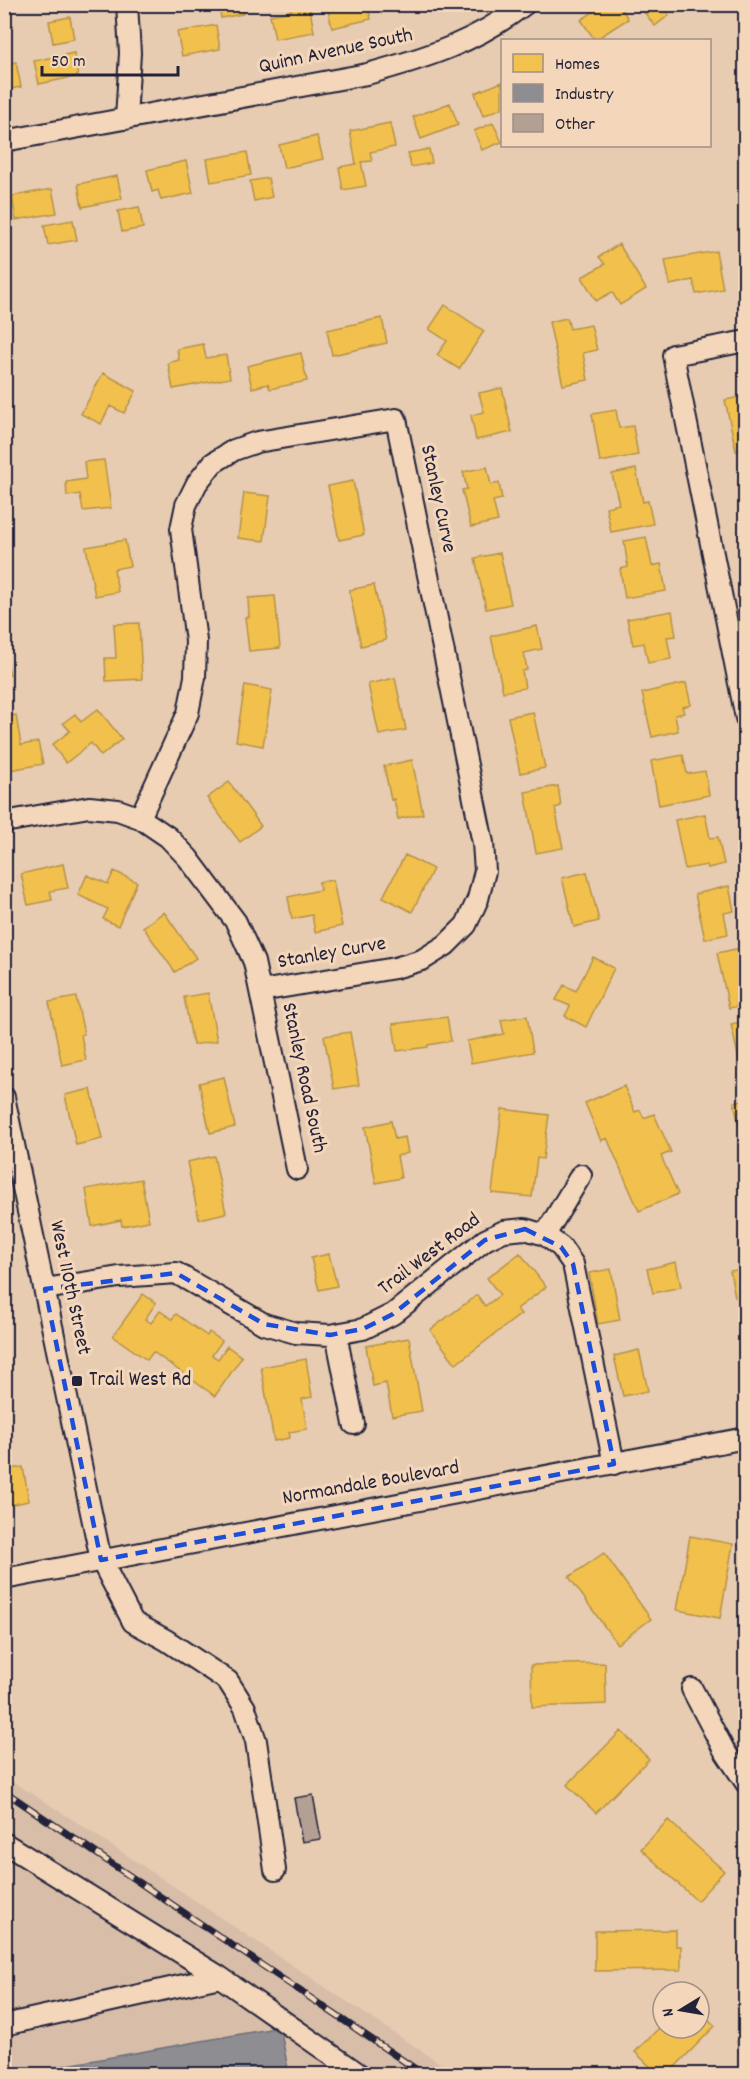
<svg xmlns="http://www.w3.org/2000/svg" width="750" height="2079" font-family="Dekko,sans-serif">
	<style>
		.built { fill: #d8bea9 }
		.homes { fill: #f2c14e; stroke: #b49148; stroke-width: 1.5 }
		.industry { fill: #8d8d92; stroke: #6d6d78; stroke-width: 1.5 }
		.building { fill: #b49f93; stroke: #22223b; stroke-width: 1.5 }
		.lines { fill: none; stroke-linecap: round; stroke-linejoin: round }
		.minor-casing { stroke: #22223b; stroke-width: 24 }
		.minor { stroke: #f4d7ba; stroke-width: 20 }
		.rail-casing { stroke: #22223b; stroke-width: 7 }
		.rail { stroke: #f4d7ba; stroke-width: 4.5; stroke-dasharray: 14; stroke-linecap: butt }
		.marked { fill: none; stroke: #1d4ed8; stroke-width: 4.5; stroke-dasharray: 12 8; stroke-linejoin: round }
		.poi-dot { fill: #22223b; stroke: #f4d7ba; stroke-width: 2 }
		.labels { text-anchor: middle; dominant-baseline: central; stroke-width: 6; stroke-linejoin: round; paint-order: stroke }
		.street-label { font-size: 21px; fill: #22223b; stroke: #f4d7ba }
		.poi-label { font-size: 21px; fill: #22223b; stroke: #f4d7ba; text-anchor: start }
	</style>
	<rect width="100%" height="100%" fill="#e7ccb2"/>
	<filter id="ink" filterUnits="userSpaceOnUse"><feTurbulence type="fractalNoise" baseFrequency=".0167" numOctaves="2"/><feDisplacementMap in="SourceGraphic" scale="12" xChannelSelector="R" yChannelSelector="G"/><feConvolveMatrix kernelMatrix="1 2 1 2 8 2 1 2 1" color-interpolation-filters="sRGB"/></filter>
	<g filter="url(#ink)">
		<path class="built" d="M 4,1776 L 75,1821 L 456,2074 L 5,2074 Z"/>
		<path class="homes" d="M 219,4 L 241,4 L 243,14 L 221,18 Z
			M 290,4 L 309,4 L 314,32 L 275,39 L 270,15 L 291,11 Z
			M 324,4 L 367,4 L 371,19 L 332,28 L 327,5 Z
			M 396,4 L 410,4 L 399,10 Z
			M 605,4 L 619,4 L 628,19 L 595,40 L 581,20 Z
			M 642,4 L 661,4 L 669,15 L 655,26 L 640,7 Z
			M 70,17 L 74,39 L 53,43 L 49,21 Z
			M 216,25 L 220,49 L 182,56 L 177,32 Z
			M 74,53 L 78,76 L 39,84 L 34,61 Z
			M 16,62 L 21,87 L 4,90 L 4,64 Z
			M 502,82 L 502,108 L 483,116 L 475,93 Z
			M 450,103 L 458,125 L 421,139 L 413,117 Z
			M 390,123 L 395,147 L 370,152 L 372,161 L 361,162 L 366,186 L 343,190 L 339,167 L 356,164 L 350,131 Z
			M 493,123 L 502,142 L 482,150 L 474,131 Z
			M 317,136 L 323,159 L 284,168 L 279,145 Z
			M 429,149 L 432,163 L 411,167 L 408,153 Z
			M 247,152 L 251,175 L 211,182 L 207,159 Z
			M 186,161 L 193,193 L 161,200 L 158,190 L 152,192 L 147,170 Z
			M 117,176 L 122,199 L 82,207 L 78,184 Z
			M 268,178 L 272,197 L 254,201 L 250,181 Z
			M 52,189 L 57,213 L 16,220 L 12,196 Z
			M 139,207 L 143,228 L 122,232 L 118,211 Z
			M 73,220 L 77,240 L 48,245 L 44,225 Z
			M 619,244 L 646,289 L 620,305 L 612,292 L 596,301 L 582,277 L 605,264 L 599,257 Z
			M 716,251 L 723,289 L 696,294 L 693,280 L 670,285 L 665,260 Z
			M 445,305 L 484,331 L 459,369 L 437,355 L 447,341 L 429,329 Z
			M 382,318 L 387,343 L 332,355 L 327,330 Z
			M 567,318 L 570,329 L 591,325 L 597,350 L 583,353 L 588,380 L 563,385 L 549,322 Z
			M 203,344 L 206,358 L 226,355 L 230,378 L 173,389 L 168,363 L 179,360 L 177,349 Z
			M 301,353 L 307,381 L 270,389 L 268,384 L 252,388 L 247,366 Z
			M 103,373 L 136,391 L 124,413 L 110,406 L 101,424 L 81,414 Z
			M 502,388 L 512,432 L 476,440 L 471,415 L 484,412 L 479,393 Z
			M 746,396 L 746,449 L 736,451 L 725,400 Z
			M 616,410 L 619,428 L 633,426 L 638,455 L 600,462 L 592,414 Z
			M 104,460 L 111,508 L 83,511 L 80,494 L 67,496 L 66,482 L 86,479 L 84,462 Z
			M 487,467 L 491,485 L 499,483 L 502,499 L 493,501 L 498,521 L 471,527 L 462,490 L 467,489 L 463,472 Z
			M 636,469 L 643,502 L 648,501 L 653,524 L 611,532 L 606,507 L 619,504 L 612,474 Z
			M 353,481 L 364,535 L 339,540 L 328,486 Z
			M 244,493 L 270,496 L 264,541 L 238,538 Z
			M 646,537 L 652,566 L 661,564 L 666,591 L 625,598 L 620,569 L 628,567 L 624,541 Z
			M 125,540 L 130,566 L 114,569 L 118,592 L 95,596 L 86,547 Z
			M 500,553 L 511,604 L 486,609 L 475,558 Z
			M 374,585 L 386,640 L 361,646 L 349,590 Z
			M 275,596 L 280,648 L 249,651 L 245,617 L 249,617 L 248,598 Z
			M 672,611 L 676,636 L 667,637 L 671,659 L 648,663 L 644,643 L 633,645 L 627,619 Z
			M 139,623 L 142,679 L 106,681 L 105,658 L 116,658 L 114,624 Z
			M 537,626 L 542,649 L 524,653 L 527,670 L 522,671 L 525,688 L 503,692 L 491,636 Z
			M 4,649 L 10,675 L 4,676 Z
			M 395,678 L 406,730 L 379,735 L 368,684 Z
			M 686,683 L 691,705 L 682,707 L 684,713 L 675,715 L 678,731 L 652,737 L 642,693 Z
			M 245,685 L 272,690 L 263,746 L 236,741 Z
			M 98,709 L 122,739 L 101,756 L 91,743 L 66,763 L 52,745 L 70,731 L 63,723 L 75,714 L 81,722 Z
			M 533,712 L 545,768 L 520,773 L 508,717 Z
			M 16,715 L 21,745 L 38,742 L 43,764 L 4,771 L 4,717 Z
			M 683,755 L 687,774 L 705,771 L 709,795 L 659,805 L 651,761 Z
			M 412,760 L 423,814 L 398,819 L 394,799 L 391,800 L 384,766 Z
			M 229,782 L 261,826 L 240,842 L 207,798 Z
			M 558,786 L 561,806 L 555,808 L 563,848 L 536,853 L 525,792 Z
			M 705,814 L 710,838 L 718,837 L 724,864 L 708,868 L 707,865 L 685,869 L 675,820 Z
			M 405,855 L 433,869 L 412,912 L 383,897 Z
			M 63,864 L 68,888 L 50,891 L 52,900 L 28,905 L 21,874 Z
			M 114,871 L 137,882 L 118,926 L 103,919 L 108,909 L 78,895 L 87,875 L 108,884 Z
			M 587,872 L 599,921 L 574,927 L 562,878 Z
			M 333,880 L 342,926 L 315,932 L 312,915 L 292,919 L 288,897 L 320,890 L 319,882 Z
			M 729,886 L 734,911 L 724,913 L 728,934 L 705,939 L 695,894 Z
			M 164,912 L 196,958 L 175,972 L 143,927 Z
			M 741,948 L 746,971 L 746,1005 L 729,1008 L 717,953 Z
			M 593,957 L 614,968 L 586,1027 L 565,1016 L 570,1006 L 556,1000 L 564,985 L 576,991 Z
			M 208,993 L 217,1041 L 193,1045 L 184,997 Z
			M 76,997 L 84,1034 L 81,1035 L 86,1060 L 62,1065 L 49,1002 Z
			M 527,1016 L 533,1052 L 471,1063 L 467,1041 L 504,1034 L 501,1020 Z
			M 447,1017 L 451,1041 L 428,1045 L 428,1047 L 397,1051 L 393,1024 Z
			M 746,1021 L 746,1083 L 744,1083 L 731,1024 Z
			M 350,1032 L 359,1085 L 334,1089 L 324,1036 Z
			M 224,1077 L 235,1127 L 210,1133 L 199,1083 Z
			M 624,1086 L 635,1112 L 640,1110 L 644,1118 L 654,1114 L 671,1152 L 661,1156 L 678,1194 L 639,1211 L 607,1138 L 601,1141 L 585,1103 Z
			M 91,1089 L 102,1139 L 76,1145 L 65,1095 Z
			M 746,1099 L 746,1148 L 744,1148 L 734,1102 Z
			M 502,1109 L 549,1115 L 543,1159 L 537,1158 L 532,1197 L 492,1193 Z
			M 391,1121 L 395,1139 L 405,1137 L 408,1153 L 397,1156 L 401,1178 L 376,1183 L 365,1127 Z
			M 214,1156 L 226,1213 L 199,1219 L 187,1162 Z
			M 141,1179 L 149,1221 L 122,1226 L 121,1220 L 92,1226 L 86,1189 Z
			M 520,1253 L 546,1287 L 517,1309 L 521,1314 L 456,1364 L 430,1330 L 477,1295 L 485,1306 L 500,1295 L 487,1278 Z
			M 329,1254 L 337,1286 L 319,1290 L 311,1258 Z
			M 676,1262 L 681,1287 L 653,1293 L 647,1269 Z
			M 611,1269 L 620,1320 L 598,1324 L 589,1273 Z
			M 742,1269 L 746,1295 L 735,1297 L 730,1271 Z
			M 143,1294 L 156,1303 L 145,1319 L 151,1323 L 160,1311 L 172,1319 L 176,1314 L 207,1336 L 209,1332 L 222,1341 L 212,1355 L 218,1359 L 227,1346 L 242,1357 L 215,1396 L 153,1352 L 147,1360 L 113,1336 Z
			M 409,1338 L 422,1411 L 392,1416 L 386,1383 L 373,1386 L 366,1346 Z
			M 639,1350 L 648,1391 L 623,1396 L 614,1356 Z
			M 306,1359 L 312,1397 L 302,1399 L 307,1429 L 289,1432 L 290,1438 L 274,1441 L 261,1367 Z
			M 23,1467 L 29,1501 L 4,1506 L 4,1470 Z
			M 690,1536 L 733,1544 L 720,1618 L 677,1610 Z
			M 604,1553 L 651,1619 L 617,1644 L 569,1577 Z
			M 746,1630 L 746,1651 L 738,1634 Z
			M 605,1663 L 606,1704 L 532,1707 L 531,1665 Z
			M 621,1731 L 649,1759 L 596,1813 L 567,1785 Z
			M 668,1820 L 724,1871 L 697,1901 L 641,1849 Z
			M 676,1930 L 676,1946 L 681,1946 L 681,1970 L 595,1971 L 595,1931 Z
			M 699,2010 L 715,2026 L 668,2074 L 658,2074 L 635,2052 L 663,2024 L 663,2028 L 699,2028 Z
			M 746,2039 L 746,2074 L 743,2074 L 737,2041 Z"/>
		<path class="industry" d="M 280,2027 L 289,2074 L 17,2074 Z
			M 328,2070 L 328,2074 L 296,2074 Z"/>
		<path class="building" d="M 313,1795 L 321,1839 L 302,1842 L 294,1798 Z"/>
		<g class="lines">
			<g class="minor-casing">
				<path id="minor" d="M 126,119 L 130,53 L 127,4
					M 4,141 L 367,74 C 426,58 476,42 525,4
					M 746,341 L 673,355 L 746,718
					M 140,818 L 188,713 L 195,677 L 196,641 L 181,529 L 186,505 L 197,483 L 213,463 L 234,450 L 257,442 L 396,419 L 483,843 L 485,871 L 478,899 L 466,925 L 446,945 L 422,960 L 395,968 L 261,991
					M 4,822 L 89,807 L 118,810 L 140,818 L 168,837 L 188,858 L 236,922 L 254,962 L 297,1169
					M 4,1097 L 101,1560 L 133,1622 L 166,1640 L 228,1681 L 245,1708 L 256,1741 L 275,1870
					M 545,1235 L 581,1175
					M 45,1289 L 119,1277 L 176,1273 L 264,1324 L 296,1333 L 330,1335 L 363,1329 L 393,1314 L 485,1240 L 504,1231 L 525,1229 L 545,1235 L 561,1247 L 573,1264 L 614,1464
					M 336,1334 L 354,1424
					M 4,1579 L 746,1438
					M 692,1689 L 724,1750 L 746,1783
					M 4,1843 L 220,1977 L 359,2074
					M 4,2025 L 220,1977"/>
			</g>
			<use href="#minor" class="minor"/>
			<g class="rail-casing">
				<path id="rail" d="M 4,1791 L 423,2074"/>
			</g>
			<use href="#rail" class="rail"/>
		</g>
	</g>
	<path class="marked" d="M 525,1229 L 561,1247 L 573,1264 L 614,1464 L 101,1560 L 45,1289 L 176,1273 L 264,1324 L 330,1335 L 363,1329 L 393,1314 L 485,1240 Z"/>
	<rect class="poi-dot" x="71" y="1375" width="12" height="12" rx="3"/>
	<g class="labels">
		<g class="street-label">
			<text transform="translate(336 52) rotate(-12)">Quinn Avenue South</text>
			<text transform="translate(437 499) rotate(78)">Stanley Curve</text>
			<text transform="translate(332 954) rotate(-10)">Stanley Curve</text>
			<text transform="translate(303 1078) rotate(78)">Stanley Road South</text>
			<text transform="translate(430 1255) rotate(-37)">Trail West Road</text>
			<text transform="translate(69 1288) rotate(78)">West 110th Street</text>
			<text transform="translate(371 1484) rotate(-10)">Normandale Boulevard</text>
		</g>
		<g class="poi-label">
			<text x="89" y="1381">Trail West Rd</text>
		</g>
	</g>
	<rect width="750" height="2079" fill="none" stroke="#f4d7ba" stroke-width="24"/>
	<rect x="12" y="12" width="726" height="2055" fill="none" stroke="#22223b" stroke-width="2" filter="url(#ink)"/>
	<rect x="501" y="39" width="210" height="108" fill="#f4d7ba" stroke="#a08f87" stroke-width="1.5"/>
	<rect x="513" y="54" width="30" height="18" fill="#f2c14e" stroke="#a08f87" stroke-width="1.5"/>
	<text x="555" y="69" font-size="18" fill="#22223b">Homes</text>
	<rect x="513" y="84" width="30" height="18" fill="#8d8d92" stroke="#a08f87" stroke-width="1.5"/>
	<text x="555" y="99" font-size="18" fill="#22223b">Industry</text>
	<rect x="513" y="114" width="30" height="18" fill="#b49f93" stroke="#a08f87" stroke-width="1.5"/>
	<text x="555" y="129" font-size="18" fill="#22223b">Other</text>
	<g transform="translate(681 2010) rotate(259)"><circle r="28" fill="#f4d7ba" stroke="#a08f87" stroke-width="1.5"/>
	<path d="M0-4.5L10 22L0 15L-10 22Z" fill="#22223b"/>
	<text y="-9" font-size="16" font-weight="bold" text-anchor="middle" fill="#22223b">N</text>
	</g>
	<path d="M42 66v9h136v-9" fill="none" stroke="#22223b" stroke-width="3"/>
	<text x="51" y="66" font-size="18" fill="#22223b" stroke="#f4d7ba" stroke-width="4.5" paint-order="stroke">50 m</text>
</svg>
